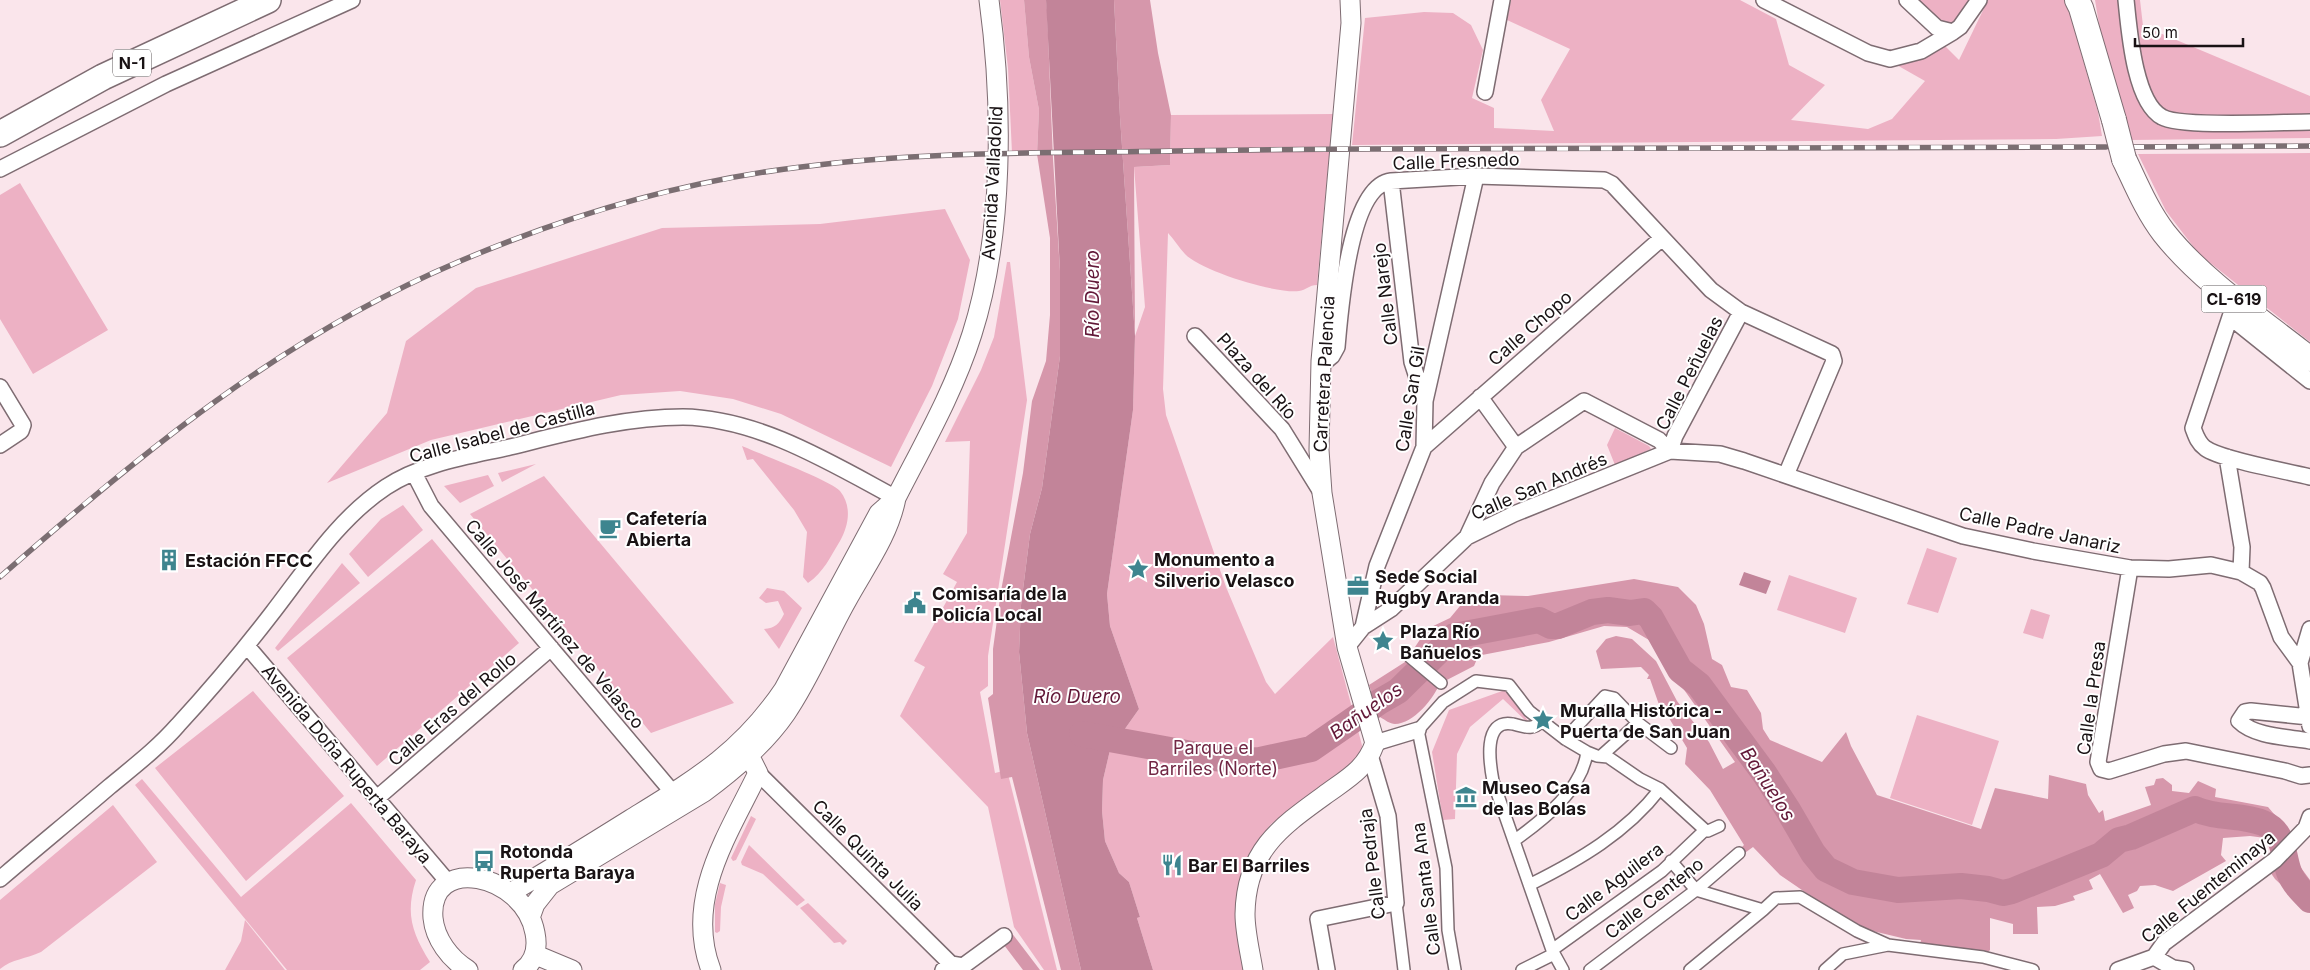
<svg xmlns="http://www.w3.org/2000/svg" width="2310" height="970" font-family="Inter,sans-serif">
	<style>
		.green { fill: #edb1c4 }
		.forest { fill: #d697ab }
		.water { fill: #c28499 }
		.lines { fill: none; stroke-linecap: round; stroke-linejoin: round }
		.river { stroke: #c28499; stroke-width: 26 }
		.pedestrian-casing { stroke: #7e6c72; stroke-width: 14 }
		.minor-casing { stroke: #7e6c72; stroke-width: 18 }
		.tertiary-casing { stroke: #7e6c72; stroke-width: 21 }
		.primary-casing { stroke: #7e6c72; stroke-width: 26 }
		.trunk-casing { stroke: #7e6c72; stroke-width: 28 }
		.pedestrian { stroke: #fff; stroke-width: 11 }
		.minor { stroke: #fff; stroke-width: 15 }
		.tertiary { stroke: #fff; stroke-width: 19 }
		.primary { stroke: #fff; stroke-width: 24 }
		.trunk { stroke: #fff; stroke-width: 25 }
		.rail-casing { stroke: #7b6e72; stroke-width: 5.5 }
		.rail { stroke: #fff; stroke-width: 4; stroke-dasharray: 11; stroke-linecap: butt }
		.primary-bridge-casing { stroke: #7e6c72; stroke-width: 26; stroke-linecap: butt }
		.primary-bridge { stroke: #fff; stroke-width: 24 }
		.labels { text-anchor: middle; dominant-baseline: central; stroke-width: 4; stroke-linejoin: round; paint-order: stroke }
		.shield { fill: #fff; stroke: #5e595a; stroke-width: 1 }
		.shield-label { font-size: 16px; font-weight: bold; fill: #191214 }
		.street-label { font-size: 18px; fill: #191214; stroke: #fff }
		.poi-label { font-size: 18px; font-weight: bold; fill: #191214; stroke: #fff; text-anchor: start }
		.park-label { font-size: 18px; fill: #722745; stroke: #fff }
		.water-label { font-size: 19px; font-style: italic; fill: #621838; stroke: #fff }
	</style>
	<rect width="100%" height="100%" fill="#fae5eb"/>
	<path class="green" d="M 1000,0 L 1024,0 L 1029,57 L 1039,110 L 1037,154 L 1012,153 L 1008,68 Z
		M 1511,0 L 1740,0 L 1776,19 L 1789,65 L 1825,85 L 1791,120 L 1868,129 L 1892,119 L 1925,81 L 1895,64 L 1943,44 L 1959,60 L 1988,0 L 2066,0 L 2098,112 L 2102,136 L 2056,139 L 1352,145 L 1365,18 L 1424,12 L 1453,13 L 1471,25 L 1483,50 L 1472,98 L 1494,108 L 1494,128 L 1554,131 L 1541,100 L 1570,49 L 1507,20 Z
		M 1919,0 L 1971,0 L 1954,22 L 1944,26 Z
		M 2095,0 L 2140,0 L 2143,26 L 2310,96 L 2310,138 L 2130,140 L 2102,42 Z
		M 1333,114 L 1317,285 C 1309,285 1306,290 1299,291 C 1276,294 1201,271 1185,254 C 1179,248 1174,239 1168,233 L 1163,389 L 1166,415 L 1226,587 L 1266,682 L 1275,694 L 1333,637 L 1363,749 L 1357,761 L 1271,824 L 1253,848 L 1245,867 L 1245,970 L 1153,970 L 1137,918 L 1140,917 L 1129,882 L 1119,873 L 1105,841 L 1102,811 L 1103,780 L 1110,750 L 1139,709 L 1110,626 L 1107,594 L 1133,410 L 1135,336 L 1145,307 L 1134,167 L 1170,165 L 1171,115 Z
		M 2310,153 L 2310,342 L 2199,254 L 2166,211 L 2138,154 Z
		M 20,183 L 108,330 L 33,374 L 0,319 L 0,195 Z
		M 945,209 L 970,260 L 958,319 L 932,386 L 891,467 L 781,414 L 733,399 L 680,391 L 621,395 L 431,440 L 327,483 L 387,413 L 406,341 L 476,288 L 662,228 L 820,224 Z
		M 1007,262 L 1010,262 L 1027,400 L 988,656 L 988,686 L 980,692 L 995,773 L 1007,770 L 1057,970 L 1044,970 L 1014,927 L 988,807 L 900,716 L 925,667 L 914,661 L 957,582 L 943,574 L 967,533 L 970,441 L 945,442 L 981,370 L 994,337 Z
		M 1615,428 L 1649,446 L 1651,449 L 1615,465 L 1607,445 Z
		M 742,446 C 758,453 832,481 840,491 C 852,506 849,525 840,541 C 830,557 824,572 808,583 L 803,577 L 807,532 L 794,510 L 753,459 L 747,460 Z
		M 536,464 L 502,482 L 498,473 Z
		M 488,475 L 494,486 L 460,503 L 444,486 Z
		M 544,476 L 734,703 L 651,733 L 470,514 Z
		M 403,505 L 423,530 L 368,577 L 349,554 L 381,519 Z
		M 432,539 L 519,643 L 377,766 L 287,658 Z
		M 1927,548 L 1957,558 L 1938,613 L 1907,604 Z
		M 342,563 L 360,583 L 278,651 L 275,648 Z
		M 1789,575 L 1857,598 L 1845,633 L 1777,610 Z
		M 767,588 L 784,591 L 802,608 L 779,649 L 764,629 C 775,628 779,624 784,614 L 778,601 L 766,603 L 759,598 Z
		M 2031,609 L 2050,615 L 2043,639 L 2023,633 Z
		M 1505,690 L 1528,721 L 1527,722 L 1503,699 L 1470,727 L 1457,754 L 1455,819 L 1443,820 L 1432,752 L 1449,710 Z
		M 253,691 L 344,796 L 246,881 L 155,768 Z
		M 1917,715 L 1999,741 L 1972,825 L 1890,798 Z
		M 142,779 L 241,897 L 351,803 L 416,880 C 405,913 412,933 430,962 L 420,970 L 287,970 L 135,785 Z
		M 113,805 L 157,862 L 41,952 C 26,959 12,959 0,969 L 0,900 Z
		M 751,816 L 756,819 L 736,860 L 733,861 L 731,858 Z
		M 749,845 L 805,900 L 797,906 L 763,874 L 742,865 L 741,862 Z
		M 720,883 L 726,885 L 721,907 L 720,931 L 717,933 L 715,932 L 715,904 Z
		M 808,903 L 847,941 L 843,945 L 840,942 L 834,943 L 800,908 Z
		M 245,920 L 285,970 L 225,970 L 241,941 Z"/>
	<path class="forest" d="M 1024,0 L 1046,0 L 1047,10 L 1053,159 L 1060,271 L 1060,356 L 1042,488 L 1030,534 L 1021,605 L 1019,652 L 1027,733 L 1081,970 L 1061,970 L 1012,777 L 1001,779 L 988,698 L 993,694 L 993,649 L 1001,591 L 1023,473 L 1032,401 L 1046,361 L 1050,315 L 1050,238 L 1037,154 L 1039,110 L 1029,57 Z
		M 1114,0 L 1150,0 L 1158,53 L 1171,115 L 1170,165 L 1134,167 L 1135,336 L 1120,117 Z
		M 1634,579 L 1678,587 L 1696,605 L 1704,624 L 1712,659 L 1722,665 L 1731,687 L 1747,690 L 1761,713 L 1763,729 L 1770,740 L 1822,762 L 1846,732 L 1851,746 L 1877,795 L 1981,829 L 1995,788 L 2048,799 L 2049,775 L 2086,784 L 2088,795 L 2099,813 L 2103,810 L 2105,821 L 2151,805 L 2145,787 L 2154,785 L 2156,779 L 2163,778 L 2172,785 L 2172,791 L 2189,793 L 2198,781 L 2216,789 L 2215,797 L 2268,807 L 2286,828 L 2273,839 L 2250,836 L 2223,838 L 2221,855 L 2226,861 L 2173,891 L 2155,885 L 2140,886 L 2137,891 L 2128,895 L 2134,908 L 2123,913 L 2100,874 L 2089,880 L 2093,889 L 2073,896 L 2075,900 L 2055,906 L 2037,907 L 2038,934 L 2013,934 L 2013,924 L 1990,918 L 1990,950 L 1983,957 L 1919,948 L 1921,940 L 1906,939 L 1856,927 L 1780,875 L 1753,847 L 1742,855 L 1737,852 L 1744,845 L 1710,790 L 1685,764 L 1687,748 L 1666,713 L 1663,716 L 1650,679 L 1647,679 L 1649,675 L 1641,667 L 1601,669 L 1596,651 L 1606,639 L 1616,636 L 1632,639 L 1656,661 L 1677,701 L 1709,742 L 1723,769 L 1735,762 L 1649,640 L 1627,627 L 1604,626 L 1549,642 L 1482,655 L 1477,659 L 1474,666 L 1441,683 L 1440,682 C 1435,698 1413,724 1395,724 C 1390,724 1385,720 1380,717 L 1369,685 L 1405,662 L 1427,629 L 1450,618 L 1460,606 L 1489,595 L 1528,596 Z
		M 2284,851 L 2293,857 L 2310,880 L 2310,912 L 2275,879 L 2266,866 Z
		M 1011,932 L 1040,970 L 1023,970 L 1004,945 Z"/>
	<path class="water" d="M 1046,0 L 1114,0 L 1120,117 L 1135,336 L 1133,410 L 1107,594 L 1110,626 L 1139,709 L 1110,750 L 1103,780 L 1102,811 L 1105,841 L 1119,873 L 1129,882 L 1140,917 L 1137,918 L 1153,970 L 1081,970 L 1027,733 L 1019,652 L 1021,605 L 1030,534 L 1042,488 L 1060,356 L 1060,271 Z
		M 1744,572 L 1771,581 L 1766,594 L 1739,585 Z"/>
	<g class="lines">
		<path class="river" d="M 1082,734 L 1214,758 L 1243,761 L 1260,760 L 1311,749 L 1379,702 L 1398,691 L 1454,636 L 1539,620 L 1551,626 L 1558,626 L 1592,612 L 1608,610 L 1630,613 L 1644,611 L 1651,618 L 1680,670 L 1699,685 L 1764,773 L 1788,810 L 1813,853 L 1826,869 L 1853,882 L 1898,890 L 1961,886 L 1988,889 L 2003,893 L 2012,891 L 2101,855 L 2119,840 L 2131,837 L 2195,809 C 2217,819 2241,814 2263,823 C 2285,832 2282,853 2289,872 C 2293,883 2302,892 2310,900"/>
		<g class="pedestrian-casing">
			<path id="pedestrian" d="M 1410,657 L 1441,683
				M 1542,721 C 1532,731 1525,727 1513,724 C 1482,718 1490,765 1493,781 L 1552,950 L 1563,970
				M 1565,739 L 1605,696 L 1614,698 L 1638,723 L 1671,748
				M 1601,756 L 1638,723
				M 1515,840 C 1544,819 1582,790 1587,752
				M 1671,861 L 1696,890 L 1763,910 L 1776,898 L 1800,897 L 1857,931 L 1888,945 L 1983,957 L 2033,970
				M 1531,884 C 1579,860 1626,833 1660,789
				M 1396,903 L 1404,970
				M 1552,950 L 1662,871 L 1705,830 L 1708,831 L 1719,826
				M 1455,970 L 1448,930 L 1446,868 L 1418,730 L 1443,702 L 1476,681 L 1509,685 L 1529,711 L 1565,739 L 1587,752 L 1597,756 L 1608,757 L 1640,779 L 1660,789 L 1705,830
				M 1522,970 L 1554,954
				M 1590,970 L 1696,890 L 1739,853
				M 1690,970 L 1763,910
				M 1825,970 L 1843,954 L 1888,945"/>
		</g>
		<g class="minor-casing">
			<path id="minor" d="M 1764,0 L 1868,53 L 1890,59 L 1921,51 L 1953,32
				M 1907,0 L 1937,28 L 1953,32 L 1960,27 L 1979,0
				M 2126,0 C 2129,28 2134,102 2162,117 C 2181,128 2282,122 2310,122
				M 1485,92 L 1502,0
				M 0,169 L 166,84 L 352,0
				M 1391,181 L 1412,362 L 1424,399
				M 1195,336 L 1282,429 L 1321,492
				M 1321,365 L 1332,356 L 1337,347 C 1340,313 1349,186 1391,181 L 1476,176 L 1604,180 L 1612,184 L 1711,290 L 1741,312 L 1832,354 L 1834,361 L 1786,475
				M 2310,381 L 2230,317 L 2193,428 C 2196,436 2198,443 2205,448 C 2221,460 2287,471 2310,477
				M 0,387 L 23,425 L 21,431 L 0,445
				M 1480,397 L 1516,447
				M 1424,447 L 1662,238
				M 1670,451 L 1675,436 L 1741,312
				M 2227,457 L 2242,547 L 2241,572
				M 414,473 L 431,506 L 674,794
				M 1467,537 L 1492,483 L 1516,447 L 1584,401 L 1659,440 L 1670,451
				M 2130,568 L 2098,762 L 2101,769 L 2109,771 L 2164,754 L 2186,751 L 2285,771 L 2301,776 L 2310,775
				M 1363,627 L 1391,609 L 1467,537 L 1514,514 L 1670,451 L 1720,454 L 1744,461 L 1963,536 L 2033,551 L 2130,568 L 2169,569 L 2211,565 L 2241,572 L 2260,583 L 2263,588 L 2281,637 L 2300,663
				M 247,646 L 448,882
				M 1347,647 L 1363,627 L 1377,566 L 1424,447 L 1425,401 L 1476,176
				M 2309,717 L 2251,711 L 2245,712 L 2239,721 C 2255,737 2288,737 2310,741
				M 2310,726 L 2300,663 L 2310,629
				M 1375,743 L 1418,730
				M 758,773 L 951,964
				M 377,798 L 551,648
				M 0,879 C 36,848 73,818 109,787 C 133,767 157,749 178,725 C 211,689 243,651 273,612 C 307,568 339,518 386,487 C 422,463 470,456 510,447 C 567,433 624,417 683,417 C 758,418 831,463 896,498
				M 2154,957 L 2173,968 L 2186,970
				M 943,970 L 951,964 L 963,966 L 1004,936
				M 1327,970 L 1318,919 L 1396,903 L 1388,816 L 1370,755
				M 2118,970 L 2154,957 L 2164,943 L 2275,860 L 2306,828 L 2310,817"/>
		</g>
		<g class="tertiary-casing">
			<path id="tertiary" d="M 510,893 C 551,869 591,844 631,819 C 694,780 741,753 784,689 L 879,513 L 896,498
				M 531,915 L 535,904 L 550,885 L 704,792 C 734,770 764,745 786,713 C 810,678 826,637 847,600 C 865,567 889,535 896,498 C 923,445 954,391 972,334 C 1004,234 1003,103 989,0
				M 536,955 L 572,970
				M 468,970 C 450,959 435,939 433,918 C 428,853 524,873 535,933 C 538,948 535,961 523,970
				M 711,970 C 684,899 728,835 758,773 L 749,755
				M 1253,970 C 1250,952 1245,932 1245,914 C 1246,849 1282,826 1329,792 C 1350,777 1366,768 1375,743 L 1347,647 L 1322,493 L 1319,450 L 1321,361 L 1351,23 L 1350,0"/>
		</g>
		<g class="primary-casing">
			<path id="primary" d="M 2077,0 L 2081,8 L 2114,120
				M 2124,159 C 2136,184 2147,211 2164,233 C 2202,281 2262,321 2310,359"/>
		</g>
		<g class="trunk-casing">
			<path id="trunk" d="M 0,134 L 103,77 L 268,0"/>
		</g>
		<use href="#pedestrian" class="pedestrian"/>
		<use href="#minor" class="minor"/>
		<use href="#tertiary" class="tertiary"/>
		<use href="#primary" class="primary"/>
		<use href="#trunk" class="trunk"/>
		<g class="rail-casing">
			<path id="rail" d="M 2133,147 L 2310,146
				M 0,577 C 141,453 283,336 458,262 C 566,216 684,181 801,167 C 901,154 1001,153 1102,152 C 1191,151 1280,149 1369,149 C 1615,149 1860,147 2106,147"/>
		</g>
		<use href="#rail" class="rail"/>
		<g class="primary-bridge-casing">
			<path id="primary-bridge" d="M 2114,120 L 2124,159"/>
		</g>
		<use href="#primary-bridge" class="primary-bridge"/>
	</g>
	<defs>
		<g id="cafe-bare" transform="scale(1.725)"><path d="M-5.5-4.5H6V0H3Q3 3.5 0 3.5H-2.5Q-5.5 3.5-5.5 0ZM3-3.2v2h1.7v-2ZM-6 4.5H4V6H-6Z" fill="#3e858f" stroke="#fff" stroke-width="2.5" paint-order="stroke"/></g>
		<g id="building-bare" transform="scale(1.725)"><path d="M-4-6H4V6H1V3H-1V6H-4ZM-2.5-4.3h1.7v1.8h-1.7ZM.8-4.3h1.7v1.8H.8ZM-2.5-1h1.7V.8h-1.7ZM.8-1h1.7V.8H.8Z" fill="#3e858f" stroke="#fff" stroke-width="2.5" paint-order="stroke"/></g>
		<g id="sight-bare" transform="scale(1.725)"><path d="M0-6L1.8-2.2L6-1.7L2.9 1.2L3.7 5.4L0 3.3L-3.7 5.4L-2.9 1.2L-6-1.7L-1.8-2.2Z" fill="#3e858f" stroke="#fff" stroke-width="2.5" paint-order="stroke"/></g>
		<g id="office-bare" transform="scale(1.725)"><path d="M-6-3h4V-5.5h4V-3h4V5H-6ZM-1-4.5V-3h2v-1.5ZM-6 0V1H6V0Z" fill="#3e858f" stroke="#fff" stroke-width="2.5" paint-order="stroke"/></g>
		<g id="civic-bare" transform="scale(1.725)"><path d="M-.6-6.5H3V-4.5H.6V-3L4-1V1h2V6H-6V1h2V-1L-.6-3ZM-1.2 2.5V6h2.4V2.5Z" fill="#3e858f" stroke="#fff" stroke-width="2.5" paint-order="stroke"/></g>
		<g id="museum-bare" transform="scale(1.725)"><path d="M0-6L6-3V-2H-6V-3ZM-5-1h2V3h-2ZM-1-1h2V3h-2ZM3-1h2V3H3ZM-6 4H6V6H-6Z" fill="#3e858f" stroke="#fff" stroke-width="2.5" paint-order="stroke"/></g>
		<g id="bus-bare" transform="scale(1.725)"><path d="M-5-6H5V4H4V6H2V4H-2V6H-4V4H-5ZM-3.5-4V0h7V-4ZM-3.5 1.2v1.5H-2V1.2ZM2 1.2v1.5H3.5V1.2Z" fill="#3e858f" stroke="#fff" stroke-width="2.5" paint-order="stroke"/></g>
		<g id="restaurant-bare" transform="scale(1.725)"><path d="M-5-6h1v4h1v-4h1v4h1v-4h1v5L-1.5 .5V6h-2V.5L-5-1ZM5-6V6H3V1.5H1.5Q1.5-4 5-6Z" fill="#3e858f" stroke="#fff" stroke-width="2.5" paint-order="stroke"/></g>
	</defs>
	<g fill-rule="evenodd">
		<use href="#cafe-bare" x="610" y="528"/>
		<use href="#building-bare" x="169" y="560"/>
		<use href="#sight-bare" x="1138" y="569"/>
		<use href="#office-bare" x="1358" y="586"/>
		<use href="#civic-bare" x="915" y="603"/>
		<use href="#sight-bare" x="1383" y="641"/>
		<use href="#sight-bare" x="1543" y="720"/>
		<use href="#museum-bare" x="1466" y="797"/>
		<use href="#bus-bare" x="484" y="861"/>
		<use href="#restaurant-bare" x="1172" y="865"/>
	</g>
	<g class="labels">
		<g class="shield">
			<rect x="113" y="49.5" width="38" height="27" rx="4"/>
			<rect x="2201.5" y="285.5" width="65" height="27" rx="4"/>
		</g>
		<g class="shield-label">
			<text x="132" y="63">N-1</text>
			<text x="2234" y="299">CL-619</text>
		</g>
		<g class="street-label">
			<text transform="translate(1456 161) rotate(-2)">Calle Fresnedo</text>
			<text transform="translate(992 183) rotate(-87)">Avenida Valladolid</text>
			<text transform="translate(1385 294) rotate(-97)">Calle Narejo</text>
			<text transform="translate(1530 328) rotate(-41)">Calle Chopo</text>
			<text transform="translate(1689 373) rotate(-63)">Calle Peñuelas</text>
			<text transform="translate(1324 374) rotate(-87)">Carretera Palencia</text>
			<text transform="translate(1257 376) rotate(48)">Plaza del Río</text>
			<text transform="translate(1410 399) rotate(-81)">Calle San Gil</text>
			<text transform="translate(502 432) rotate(-15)">Calle Isabel de Castilla</text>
			<text transform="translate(1539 486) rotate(-23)">Calle San Andrés</text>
			<text transform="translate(2040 530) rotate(12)">Calle Padre Janariz</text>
			<text transform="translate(555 624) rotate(50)">Calle José Martínez de Velasco</text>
			<text transform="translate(2091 698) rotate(-82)">Calle la Presa</text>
			<text transform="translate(452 709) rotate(-41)">Calle Eras del Rollo</text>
			<text transform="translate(347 764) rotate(50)">Avenida Doña Ruperta Baraya</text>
			<text transform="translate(868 855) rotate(45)">Calle Quinta Julia</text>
			<text transform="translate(1372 864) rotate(-97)">Calle Pedraja</text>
			<text transform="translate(1614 882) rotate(-37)">Calle Aguilera</text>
			<text transform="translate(2208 887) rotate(-39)">Calle Fuenteminaya</text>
			<text transform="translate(1426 889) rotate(-97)">Calle Santa Ana</text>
			<text transform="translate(1654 898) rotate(-38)">Calle Centeno</text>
		</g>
		<g class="poi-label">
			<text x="626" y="518">Cafetería<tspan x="626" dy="21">Abierta</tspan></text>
			<text x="1154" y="559">Monumento a<tspan x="1154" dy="21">Silverio Velasco</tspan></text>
			<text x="185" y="560">Estación FFCC</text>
			<text x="1375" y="576">Sede Social<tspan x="1375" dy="21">Rugby Aranda</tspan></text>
			<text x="932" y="593">Comisaría de la<tspan x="932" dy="21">Policía Local</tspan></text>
			<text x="1400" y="631">Plaza Río<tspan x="1400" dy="21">Bañuelos</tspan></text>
			<text x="1560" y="710">Muralla Histórica -<tspan x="1560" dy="21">Puerta de San Juan</tspan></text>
			<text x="1482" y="787">Museo Casa<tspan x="1482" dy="21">de las Bolas</tspan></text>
			<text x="500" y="851">Rotonda<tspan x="500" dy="21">Ruperta Baraya</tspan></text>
			<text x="1188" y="865">Bar El Barriles</text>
		</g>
		<g class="park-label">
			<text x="1213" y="747">Parque el<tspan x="1213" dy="21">Barriles (Norte)</tspan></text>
		</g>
		<g class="water-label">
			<text transform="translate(1092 294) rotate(-90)">Río Duero</text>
			<text x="1077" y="696">Río Duero</text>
			<text transform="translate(1366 711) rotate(-35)">Bañuelos</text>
			<text transform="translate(1768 784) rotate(57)">Bañuelos</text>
		</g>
	</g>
	<path d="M2135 38v8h108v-8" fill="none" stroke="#191214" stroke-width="2.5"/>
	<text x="2142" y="38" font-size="15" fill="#191214" stroke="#ffffff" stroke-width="4" paint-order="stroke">50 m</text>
</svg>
